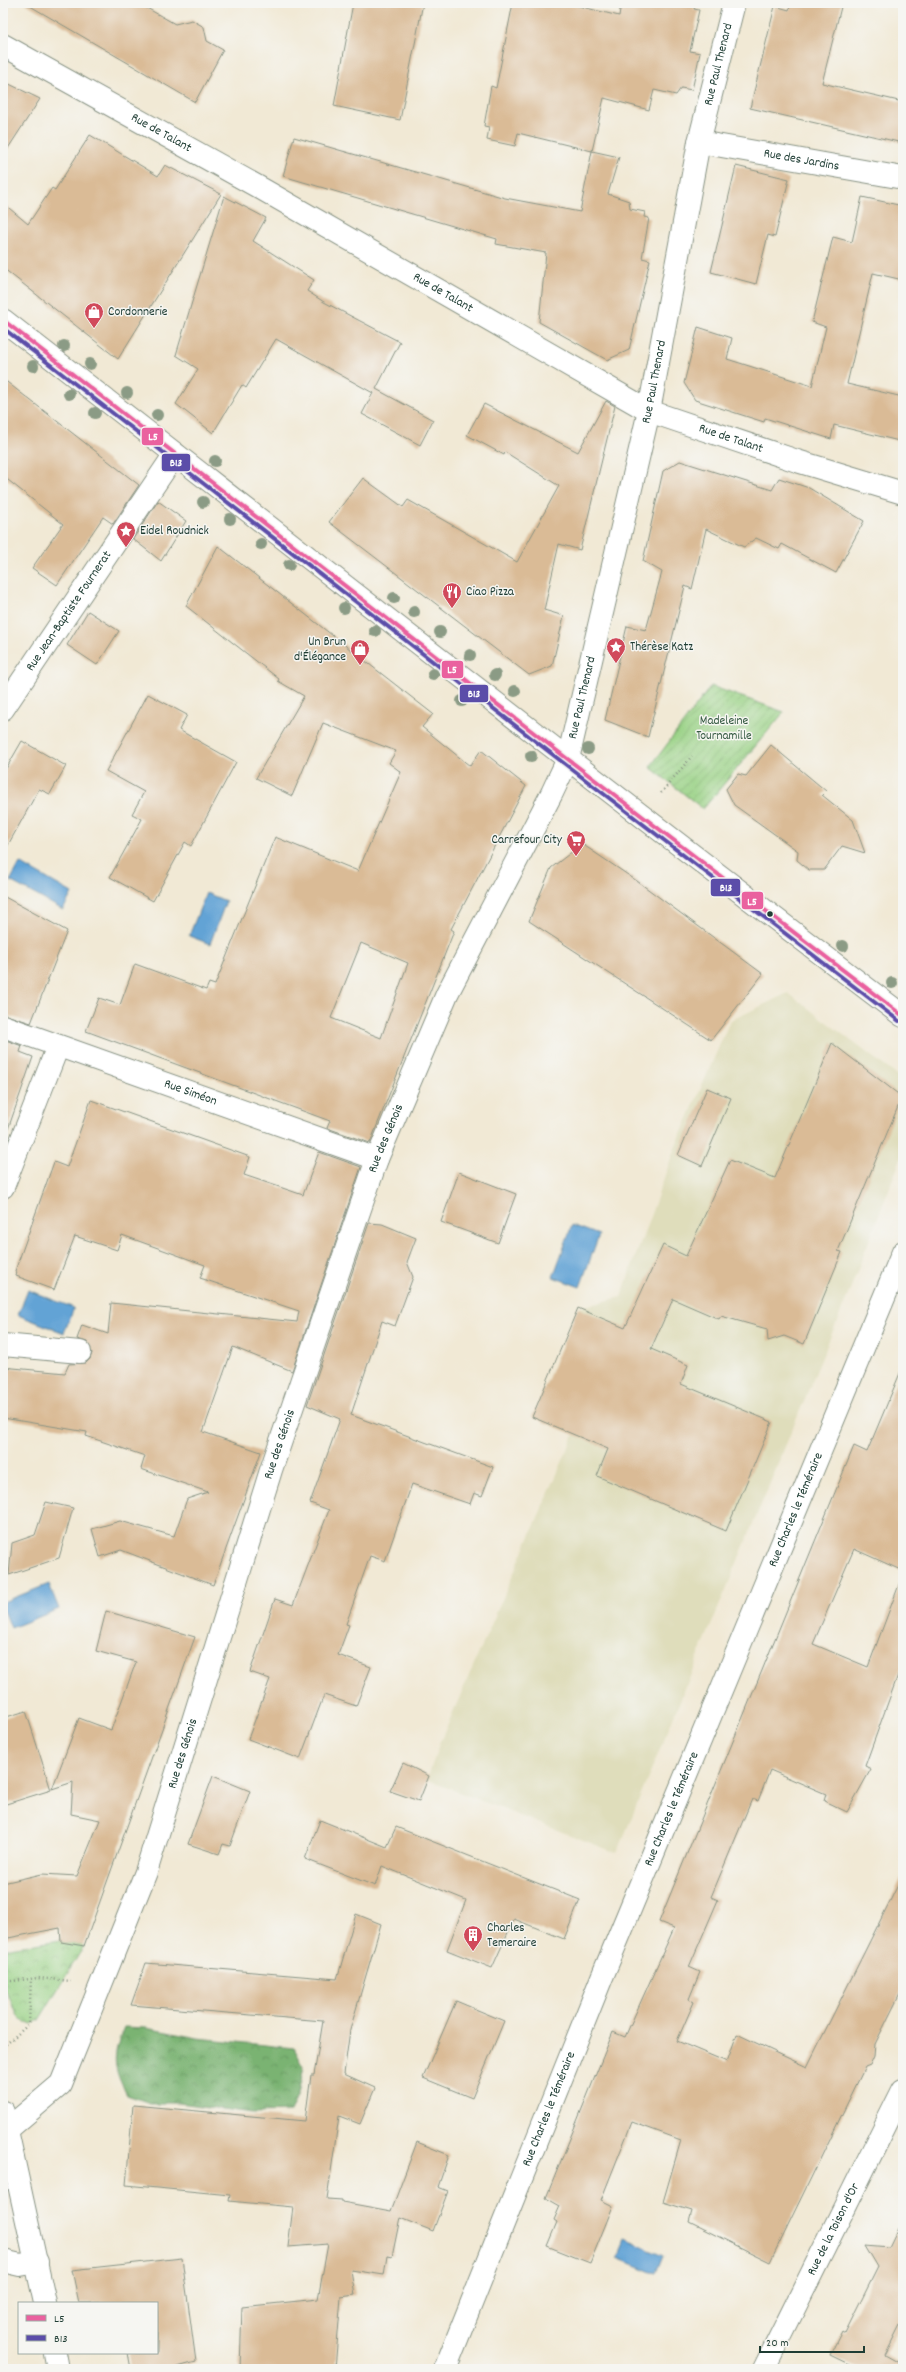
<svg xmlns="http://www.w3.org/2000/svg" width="906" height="2372" font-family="Dekko,sans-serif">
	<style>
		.built { fill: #dfddbb }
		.forest { fill: url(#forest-crowns); stroke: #4c7853 }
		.park { fill: url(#park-crowns); stroke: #5c875c }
		.garden { fill: url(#garden-furrows); stroke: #5c875c }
		.water { fill: #62a3d5; stroke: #407084 }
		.building { fill: #dabb96; fill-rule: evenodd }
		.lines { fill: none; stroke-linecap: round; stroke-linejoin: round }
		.minor-casing { stroke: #889384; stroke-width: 24 }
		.major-casing { stroke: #889384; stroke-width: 24 }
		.path { stroke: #889384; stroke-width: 2.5; stroke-dasharray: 1 3; stroke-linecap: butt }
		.minor { stroke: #fff; stroke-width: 22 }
		.major { stroke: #fff; stroke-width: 22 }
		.bus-1-casing { stroke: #f6f6f2; stroke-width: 7 }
		.bus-2-casing { stroke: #f6f6f2; stroke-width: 7 }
		.bus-1 { stroke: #ea619f; stroke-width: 4 }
		.bus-2 { stroke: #5b4da9; stroke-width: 4 }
		.tree { fill: #8b9b85 }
		.bus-dot { fill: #1f3d34; stroke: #f6f6f2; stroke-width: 1.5 }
		.labels { text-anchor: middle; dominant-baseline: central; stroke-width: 3; stroke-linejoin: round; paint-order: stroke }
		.street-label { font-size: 13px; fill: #1f3d34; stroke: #f6f6f2 }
		.poi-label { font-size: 13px; fill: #1f3d34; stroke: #f6f6f2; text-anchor: start }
		.park-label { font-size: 13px; fill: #375b44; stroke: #f6f6f2 }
		.line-badge { stroke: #f6f6f2; stroke-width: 1.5 }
		.badge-label { font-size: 11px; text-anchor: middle; font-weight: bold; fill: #fff }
	</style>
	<defs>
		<pattern id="forest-crowns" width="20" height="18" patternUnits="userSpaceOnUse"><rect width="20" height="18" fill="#7ab372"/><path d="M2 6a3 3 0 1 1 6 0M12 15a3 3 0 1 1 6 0" fill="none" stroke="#63935e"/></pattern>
		<pattern id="park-crowns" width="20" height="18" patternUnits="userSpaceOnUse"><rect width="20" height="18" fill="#98d184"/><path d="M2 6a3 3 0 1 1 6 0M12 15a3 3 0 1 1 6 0" fill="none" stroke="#7bab6d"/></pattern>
		<pattern id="garden-furrows" width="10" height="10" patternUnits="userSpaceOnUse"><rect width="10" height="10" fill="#98d184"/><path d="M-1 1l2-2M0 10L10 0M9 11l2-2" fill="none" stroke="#7bab6d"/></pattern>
	</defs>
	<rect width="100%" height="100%" fill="#f6f6f2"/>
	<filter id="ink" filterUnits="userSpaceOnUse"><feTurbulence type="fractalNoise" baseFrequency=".025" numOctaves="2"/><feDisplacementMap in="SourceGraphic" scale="8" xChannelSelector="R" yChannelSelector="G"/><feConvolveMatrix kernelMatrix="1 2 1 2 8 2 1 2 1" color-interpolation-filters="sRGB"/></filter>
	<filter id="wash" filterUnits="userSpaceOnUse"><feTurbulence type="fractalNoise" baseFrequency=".012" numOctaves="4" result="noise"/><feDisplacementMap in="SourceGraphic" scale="16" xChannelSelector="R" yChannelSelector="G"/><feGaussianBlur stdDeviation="0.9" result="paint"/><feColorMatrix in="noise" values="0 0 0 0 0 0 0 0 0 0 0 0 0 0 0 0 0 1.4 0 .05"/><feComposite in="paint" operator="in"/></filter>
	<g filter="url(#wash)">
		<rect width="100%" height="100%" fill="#f1e9d5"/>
		<path class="built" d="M 788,993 L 903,1080 L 903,1153 L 849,1292 L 617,1853 L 427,1780 L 440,1742 L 574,1435 L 532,1417 L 578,1308 L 621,1297 L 673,1153 L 730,1021 Z"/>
		<path class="forest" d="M 124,2027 L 146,2028 L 198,2038 L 294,2048 L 304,2067 L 298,2093 L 290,2112 L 252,2113 L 179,2103 L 150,2103 L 127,2095 C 112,2066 112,2057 124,2027 Z"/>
		<path class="park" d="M 61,1940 L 61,1942 L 84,1946 L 39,2020 L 32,2024 L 25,2023 L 18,2016 L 3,1985 L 3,1949 Z"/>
		<path class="garden" d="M 711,686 L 784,712 L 703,809 L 650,767 Z"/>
		<path class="water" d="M 20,863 L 72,893 L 63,910 L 10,881 Z
			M 206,893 L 226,901 L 210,944 L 189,936 Z
			M 572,1225 L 599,1235 L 580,1287 L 553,1277 Z
			M 28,1290 L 74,1308 L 64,1333 L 18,1315 Z
			M 49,1584 L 59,1609 L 11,1628 L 3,1608 L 3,1602 Z
			M 625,2239 L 663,2256 L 656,2274 L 617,2258 Z"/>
		<g id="blocks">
			<path class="building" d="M 25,3 L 138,3 L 175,24 L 192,20 L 204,27 L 207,41 L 223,50 L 195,102 Z
				M 353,3 L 423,3 L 400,120 L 334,106 Z
				M 513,3 L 566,3 L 619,16 L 621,3 L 696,3 L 694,9 L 699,10 L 690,51 L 700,53 L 692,90 L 681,88 L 676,95 L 654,90 L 649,110 L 604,98 L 592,151 L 518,133 L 515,146 L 487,140 L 489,127 L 484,126 L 491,86 L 496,88 Z
				M 791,3 L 842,3 L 822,83 L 903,102 L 903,143 L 750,108 L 775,6 L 789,10 Z
				M 3,81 L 40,99 L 3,156 Z
				M 90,135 L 158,176 L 165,165 L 221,194 L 118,359 L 3,268 L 3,203 L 28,224 L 52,188 L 55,190 Z
				M 294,137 L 505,198 L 580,212 L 592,151 L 619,157 L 608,194 L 629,201 L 630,209 L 645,212 L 644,217 L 649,218 L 642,258 L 650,260 L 629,350 L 607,360 L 539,322 L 546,253 L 496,244 L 497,239 L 283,176 Z
				M 736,166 L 789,179 L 775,237 L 768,235 L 756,284 L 711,272 Z
				M 224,196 L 266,218 L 253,241 L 314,280 L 307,291 L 324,302 L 400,342 L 376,389 L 433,420 L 420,445 L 362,414 L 373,393 L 276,339 L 246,388 L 242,385 L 213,433 L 176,404 L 198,369 L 176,355 Z
				M 862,197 L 903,206 L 903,280 L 873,273 L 847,384 L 903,397 L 903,442 L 834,425 L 831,439 L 765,418 L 764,422 L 695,400 L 684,383 L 698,327 L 732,338 L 727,359 L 812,386 L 826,327 L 812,322 L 833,237 L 852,242 Z
				M 3,379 L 139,485 L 113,524 L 103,517 L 57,585 L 32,568 L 63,524 L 3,476 Z
				M 606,401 L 615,406 L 580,550 L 559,544 L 544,610 L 564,616 L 552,666 L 529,675 L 329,522 L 363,478 L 403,507 L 408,500 L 517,562 L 559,486 L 505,452 L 504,455 L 467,435 L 484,404 L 578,452 Z
				M 680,461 L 772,490 L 779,478 L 809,488 L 864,521 L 836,573 L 782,544 L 779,549 L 756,538 L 744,547 L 706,529 L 692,589 L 685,586 L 648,737 L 605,720 L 627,626 L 646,630 L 662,572 L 643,561 L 663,471 Z
				M 158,501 L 186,521 L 161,561 L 133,539 Z
				M 218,546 L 433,714 L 422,727 L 470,766 L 481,750 L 526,786 L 451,929 L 454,931 L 370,1143 L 327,1128 L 330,1121 L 86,1031 L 99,998 L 120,1005 L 135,964 L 206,990 L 209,983 L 215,985 L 275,837 L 358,871 L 401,772 L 389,763 L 396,751 L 323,723 L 292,796 L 256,778 L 304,696 L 278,681 L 279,679 L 186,606 ZM 361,943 L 408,963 L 381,1038 L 331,1018 Z
				M 88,611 L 119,631 L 97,665 L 67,645 Z
				M 148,694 L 187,715 L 179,730 L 236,762 L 191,846 L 185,842 L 153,901 L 110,877 L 142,819 L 132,814 L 144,792 L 106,771 Z
				M 22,741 L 66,766 L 50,794 L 39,789 L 3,854 L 3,774 Z
				M 771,745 L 826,791 L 822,795 L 853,820 L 865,853 L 842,846 L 824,870 L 809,870 L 797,860 L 798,851 L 734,805 L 726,789 L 738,774 L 746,776 Z
				M 582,844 L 637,881 L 763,974 L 711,1040 L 529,921 L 551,868 Z
				M 3,896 L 67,931 L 31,1023 L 3,1014 Z
				M 3,1039 L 22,1046 L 20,1052 L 33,1057 L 7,1132 L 3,1131 Z
				M 832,1043 L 902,1097 L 838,1251 L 842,1252 L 804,1344 L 784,1336 L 768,1341 L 767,1329 L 721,1316 L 719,1319 L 673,1299 L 651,1349 L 688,1365 L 681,1384 L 772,1422 L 726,1531 L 597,1476 L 608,1449 L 532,1417 L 578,1308 L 625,1328 L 663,1245 L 686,1256 L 730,1160 L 775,1178 Z
				M 707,1088 L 731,1098 L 702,1166 L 678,1155 Z
				M 91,1100 L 250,1157 L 244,1175 L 303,1195 L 319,1152 L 361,1167 L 292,1371 L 233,1347 L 203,1432 L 261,1452 L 213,1585 L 121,1550 L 100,1557 L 92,1529 L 120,1521 L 174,1536 L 187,1499 L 208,1492 L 141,1469 L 145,1456 L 86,1436 L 87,1432 L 3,1418 L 3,1367 L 65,1373 L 69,1364 L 86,1363 L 90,1359 L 92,1353 L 87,1342 L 77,1339 L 82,1325 L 108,1334 L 111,1303 L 297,1322 L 299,1311 L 200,1278 L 205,1265 L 122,1235 L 117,1250 L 75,1236 L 54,1290 L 16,1276 L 17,1272 L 15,1271 L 54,1162 L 67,1167 Z
				M 459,1172 L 516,1194 L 498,1243 L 441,1222 Z
				M 369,1223 L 382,1224 L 416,1238 L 407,1262 L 413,1277 L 395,1326 L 382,1321 L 351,1415 L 493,1467 L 482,1496 L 474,1493 L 470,1504 L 412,1484 L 385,1561 L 370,1556 L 346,1624 L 349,1625 L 338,1655 L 371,1667 L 356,1706 L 324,1695 L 300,1759 L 248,1739 L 270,1679 L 250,1672 L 275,1599 L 293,1605 L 329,1510 L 310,1503 L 340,1419 L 307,1405 Z
				M 903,1366 L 903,1571 L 854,1549 L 813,1644 L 868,1667 L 900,1582 L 903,1582 L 903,1661 L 865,1766 L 871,1769 L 847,1812 L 824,1801 L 826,1794 L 770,1770 L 758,1801 L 752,1799 L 711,1897 L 718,1900 L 689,1967 L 700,1972 L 689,1999 L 694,2002 L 677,2041 L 727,2062 L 737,2034 L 807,2067 L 903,1875 L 903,1988 L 875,2044 L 874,2056 L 870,2065 L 865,2067 L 770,2262 L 689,2222 L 692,2211 L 663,2202 L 681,2140 L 632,2122 L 601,2200 L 613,2206 L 590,2263 L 547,2246 L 557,2222 L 554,2220 L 560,2206 L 546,2198 L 613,2032 L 625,2037 L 674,1928 L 659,1922 L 854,1446 L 867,1452 Z
				M 46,1502 L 73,1508 L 59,1558 L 9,1575 L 12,1543 L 35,1535 Z
				M 106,1611 L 195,1637 L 84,1946 L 61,1942 L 60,1928 L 3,1939 L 3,1883 L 42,1874 L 77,1876 L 100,1820 L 71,1814 L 73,1782 L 52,1789 L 79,1718 L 111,1730 L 136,1662 L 96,1651 Z
				M 26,1711 L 51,1790 L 3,1805 L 3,1718 Z
				M 403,1763 L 429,1776 L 419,1801 L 390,1791 Z
				M 213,1776 L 250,1791 L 230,1846 L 223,1844 L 219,1854 L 188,1844 Z
				M 320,1820 L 387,1847 L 396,1827 L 580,1900 L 564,1939 L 514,1919 L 492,1968 L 447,1950 L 466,1900 L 382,1866 L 375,1886 L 305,1859 Z
				M 356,1914 L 381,1924 L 350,2030 L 344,2074 L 375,2088 L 360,2124 L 339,2116 L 327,2199 L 342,2200 L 342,2202 L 391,2211 L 417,2142 L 449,2155 L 438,2187 L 448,2191 L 433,2231 L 400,2218 L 392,2257 L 387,2256 L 384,2275 L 351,2270 L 355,2295 L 341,2297 L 335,2369 L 240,2369 L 242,2307 L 318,2299 L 328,2244 L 288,2247 L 293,2207 L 229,2201 L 230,2195 L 126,2185 L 133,2105 L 305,2121 L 311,2075 L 314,2075 L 323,2021 L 131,2005 L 146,1963 L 337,1979 Z
				M 456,2001 L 504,2021 L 472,2098 L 423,2078 Z
				M 903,2218 L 903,2319 L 885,2355 L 903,2365 L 903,2369 L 859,2369 L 830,2355 L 842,2331 L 845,2333 L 878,2267 L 865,2245 L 889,2247 Z
				M 182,2258 L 196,2362 L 170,2369 L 131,2369 L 128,2353 L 157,2353 L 157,2303 L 79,2303 L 72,2270 Z"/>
		</g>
	</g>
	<g filter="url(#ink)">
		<use href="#blocks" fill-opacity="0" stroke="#889384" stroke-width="1"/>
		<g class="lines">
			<g class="minor-casing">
				<g id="minor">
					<path id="s1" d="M 3,45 L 262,189 L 649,411 L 797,461 L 903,493"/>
					<path id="s2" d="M 699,142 L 903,178"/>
					<path id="s3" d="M 3,709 L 175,454"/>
					<path id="s4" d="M 3,1026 L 377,1159"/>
					<path d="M 3,1187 L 58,1046"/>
					<path d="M 3,1345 L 80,1352"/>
					<path d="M 3,2112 L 45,2303"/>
					<path id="s5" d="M 8,2129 L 61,2084 L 146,1872 L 271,1470 L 377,1159 L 447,994 L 552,793 L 568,759 L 649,411 L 699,142 L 734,3"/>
					<path d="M 3,2261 L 20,2265 L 37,2262"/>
					<path d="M 55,2353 L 58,2369"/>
					<path id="s6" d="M 445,2369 L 602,1977 L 903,1252"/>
					<path id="s7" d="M 764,2369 L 903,2090"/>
				</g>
			</g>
			<g class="major-casing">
				<path id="major" d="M 3,320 C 303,553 601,787 903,1016"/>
			</g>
			<path class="path" d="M 661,793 L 692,756
				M 3,1982 L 38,1978 L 71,1981
				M 3,2047 L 29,2024 L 31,1979"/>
			<use href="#minor" class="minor"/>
			<use href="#major" class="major"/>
			<g class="bus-1-casing">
				<path id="bus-1" d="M 3,320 L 565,757 L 903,1016"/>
			</g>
			<g class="bus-2-casing">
				<path id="bus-2" d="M 3,328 L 561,761 L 899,1021"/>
			</g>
			<use href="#bus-1" class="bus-1"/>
			<use href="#bus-2" class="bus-2"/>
		</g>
		<g class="tree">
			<circle cx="64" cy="346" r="6"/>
			<circle cx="90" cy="364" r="6"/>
			<circle cx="33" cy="366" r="6"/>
			<circle cx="127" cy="393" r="6"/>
			<circle cx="69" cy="394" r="6"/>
			<circle cx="95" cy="413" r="6"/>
			<circle cx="157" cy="415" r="6"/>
			<circle cx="215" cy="461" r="6"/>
			<circle cx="203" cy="502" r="6"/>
			<circle cx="230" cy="519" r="6"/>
			<circle cx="261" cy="544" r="6"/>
			<circle cx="289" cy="565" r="6"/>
			<circle cx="394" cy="598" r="6"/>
			<circle cx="344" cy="608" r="6"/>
			<circle cx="414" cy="612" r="6"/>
			<circle cx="375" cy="631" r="6"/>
			<circle cx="440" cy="632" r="6"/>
			<circle cx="470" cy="655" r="6"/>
			<circle cx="433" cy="674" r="6"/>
			<circle cx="495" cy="675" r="6"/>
			<circle cx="515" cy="691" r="6"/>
			<circle cx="462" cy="701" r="6"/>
			<circle cx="588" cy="749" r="6"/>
			<circle cx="531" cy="756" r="6"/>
			<circle cx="843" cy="946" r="6"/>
			<circle cx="892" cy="983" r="6"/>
		</g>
	</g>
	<defs>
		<g id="shop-pin" transform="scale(1)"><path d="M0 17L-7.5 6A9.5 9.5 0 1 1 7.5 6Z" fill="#d1495b" stroke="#f6f6f2"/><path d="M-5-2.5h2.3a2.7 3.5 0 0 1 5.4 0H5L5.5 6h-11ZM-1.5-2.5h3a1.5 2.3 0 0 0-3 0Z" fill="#fff"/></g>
		<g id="sight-pin" transform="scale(1)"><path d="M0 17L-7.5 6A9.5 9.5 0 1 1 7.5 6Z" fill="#d1495b" stroke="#f6f6f2"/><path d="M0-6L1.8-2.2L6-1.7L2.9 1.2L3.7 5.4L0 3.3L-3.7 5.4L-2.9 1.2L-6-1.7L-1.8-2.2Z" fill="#fff"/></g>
		<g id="restaurant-pin" transform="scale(1)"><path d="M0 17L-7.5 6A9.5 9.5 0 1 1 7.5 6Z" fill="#d1495b" stroke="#f6f6f2"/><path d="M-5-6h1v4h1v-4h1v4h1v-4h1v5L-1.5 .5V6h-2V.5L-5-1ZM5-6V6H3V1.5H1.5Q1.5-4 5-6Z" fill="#fff"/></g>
		<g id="supermarket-pin" transform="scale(1)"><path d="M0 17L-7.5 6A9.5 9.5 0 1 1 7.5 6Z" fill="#d1495b" stroke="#f6f6f2"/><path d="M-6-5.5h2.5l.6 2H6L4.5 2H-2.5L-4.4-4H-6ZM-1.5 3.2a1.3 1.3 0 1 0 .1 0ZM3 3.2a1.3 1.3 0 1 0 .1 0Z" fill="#fff"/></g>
		<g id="building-pin" transform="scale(1)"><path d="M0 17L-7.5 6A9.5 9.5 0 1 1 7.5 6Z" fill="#d1495b" stroke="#f6f6f2"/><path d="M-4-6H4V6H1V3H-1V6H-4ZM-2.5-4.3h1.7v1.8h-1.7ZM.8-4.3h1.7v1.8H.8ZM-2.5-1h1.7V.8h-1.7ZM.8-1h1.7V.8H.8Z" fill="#fff"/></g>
	</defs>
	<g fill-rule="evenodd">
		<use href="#shop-pin" x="94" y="312"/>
		<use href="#sight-pin" x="126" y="531"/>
		<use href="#restaurant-pin" x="452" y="592"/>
		<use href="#sight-pin" x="616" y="647"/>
		<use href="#shop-pin" x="360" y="649"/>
		<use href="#supermarket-pin" x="576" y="840"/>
		<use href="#building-pin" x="473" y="1935"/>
	</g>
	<circle class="bus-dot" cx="770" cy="914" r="3.5"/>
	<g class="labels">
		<g class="street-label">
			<text stroke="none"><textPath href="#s5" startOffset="2202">Rue Paul Thenard</textPath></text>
			<text stroke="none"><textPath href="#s1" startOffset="181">Rue de Talant</textPath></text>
			<text stroke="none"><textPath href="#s2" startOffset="104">Rue des Jardins</textPath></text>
			<text stroke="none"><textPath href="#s1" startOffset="505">Rue de Talant</textPath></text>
			<text stroke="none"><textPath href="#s5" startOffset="1878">Rue Paul Thenard</textPath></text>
			<text stroke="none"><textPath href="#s1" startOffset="829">Rue de Talant</textPath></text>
			<text stroke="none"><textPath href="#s3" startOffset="118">Rue Jean-Baptiste Fournerat</textPath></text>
			<text stroke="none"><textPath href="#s5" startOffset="1554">Rue Paul Thenard</textPath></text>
			<text stroke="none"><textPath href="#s4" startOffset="199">Rue Siméon</textPath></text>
			<text stroke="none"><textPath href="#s5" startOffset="1070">Rue des Génois</textPath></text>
			<text stroke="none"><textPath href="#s5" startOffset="746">Rue des Génois</textPath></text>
			<text stroke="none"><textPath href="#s6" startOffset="928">Rue Charles le Téméraire</textPath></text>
			<text stroke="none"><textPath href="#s5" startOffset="422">Rue des Génois</textPath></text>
			<text stroke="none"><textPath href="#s6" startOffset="604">Rue Charles le Téméraire</textPath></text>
			<text stroke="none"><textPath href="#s6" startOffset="280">Rue Charles le Téméraire</textPath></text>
			<text stroke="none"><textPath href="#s7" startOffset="156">Rue de la Toison d'Or</textPath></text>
		</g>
		<g class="poi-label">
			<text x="108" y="312">Cordonnerie</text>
			<text x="140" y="531">Eidel Roudnick</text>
			<text x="466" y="592">Ciao Pizza</text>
			<text x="346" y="642" text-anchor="end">Un Brun<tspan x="346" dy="15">d'Élégance</tspan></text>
			<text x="630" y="647">Thérèse Katz</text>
			<text x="562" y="840" text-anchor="end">Carrefour City</text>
			<text x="487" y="1928">Charles<tspan x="487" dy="15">Temeraire</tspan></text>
		</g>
		<g class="park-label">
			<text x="724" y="721">Madeleine<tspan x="724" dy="15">Tournamille</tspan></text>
		</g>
	</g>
	<g class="line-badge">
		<rect x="141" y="427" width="23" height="19" rx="4" fill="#ea619f"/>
		<rect x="161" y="453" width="30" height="19" rx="4" fill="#5b4da9"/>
		<rect x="441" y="660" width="23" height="19" rx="4" fill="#ea619f"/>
		<rect x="459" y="684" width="30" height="19" rx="4" fill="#5b4da9"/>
		<rect x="710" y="878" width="31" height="19" rx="4" fill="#5b4da9"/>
		<rect x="741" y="891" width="23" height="19" rx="4" fill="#ea619f"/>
	</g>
	<g class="badge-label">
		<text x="153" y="440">L5</text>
		<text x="176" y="466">B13</text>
		<text x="452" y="673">L5</text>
		<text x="474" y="697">B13</text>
		<text x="726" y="891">B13</text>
		<text x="752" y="905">L5</text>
	</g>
	<rect width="906" height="2372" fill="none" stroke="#f6f6f2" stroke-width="16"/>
	<rect x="18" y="2302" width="140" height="52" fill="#f6f6f2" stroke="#a0aca6"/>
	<rect x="26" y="2315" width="20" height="6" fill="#ea619f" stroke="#a0aca6"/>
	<text x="54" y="2322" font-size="12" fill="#1f3d34">L5</text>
	<rect x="26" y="2335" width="20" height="6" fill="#5b4da9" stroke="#a0aca6"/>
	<text x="54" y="2342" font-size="12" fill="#1f3d34">B13</text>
	<path d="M760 2346v6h104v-6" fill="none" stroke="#1f3d34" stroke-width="2"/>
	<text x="766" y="2346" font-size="12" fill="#1f3d34" stroke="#f6f6f2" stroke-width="3" paint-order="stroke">20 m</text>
</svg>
